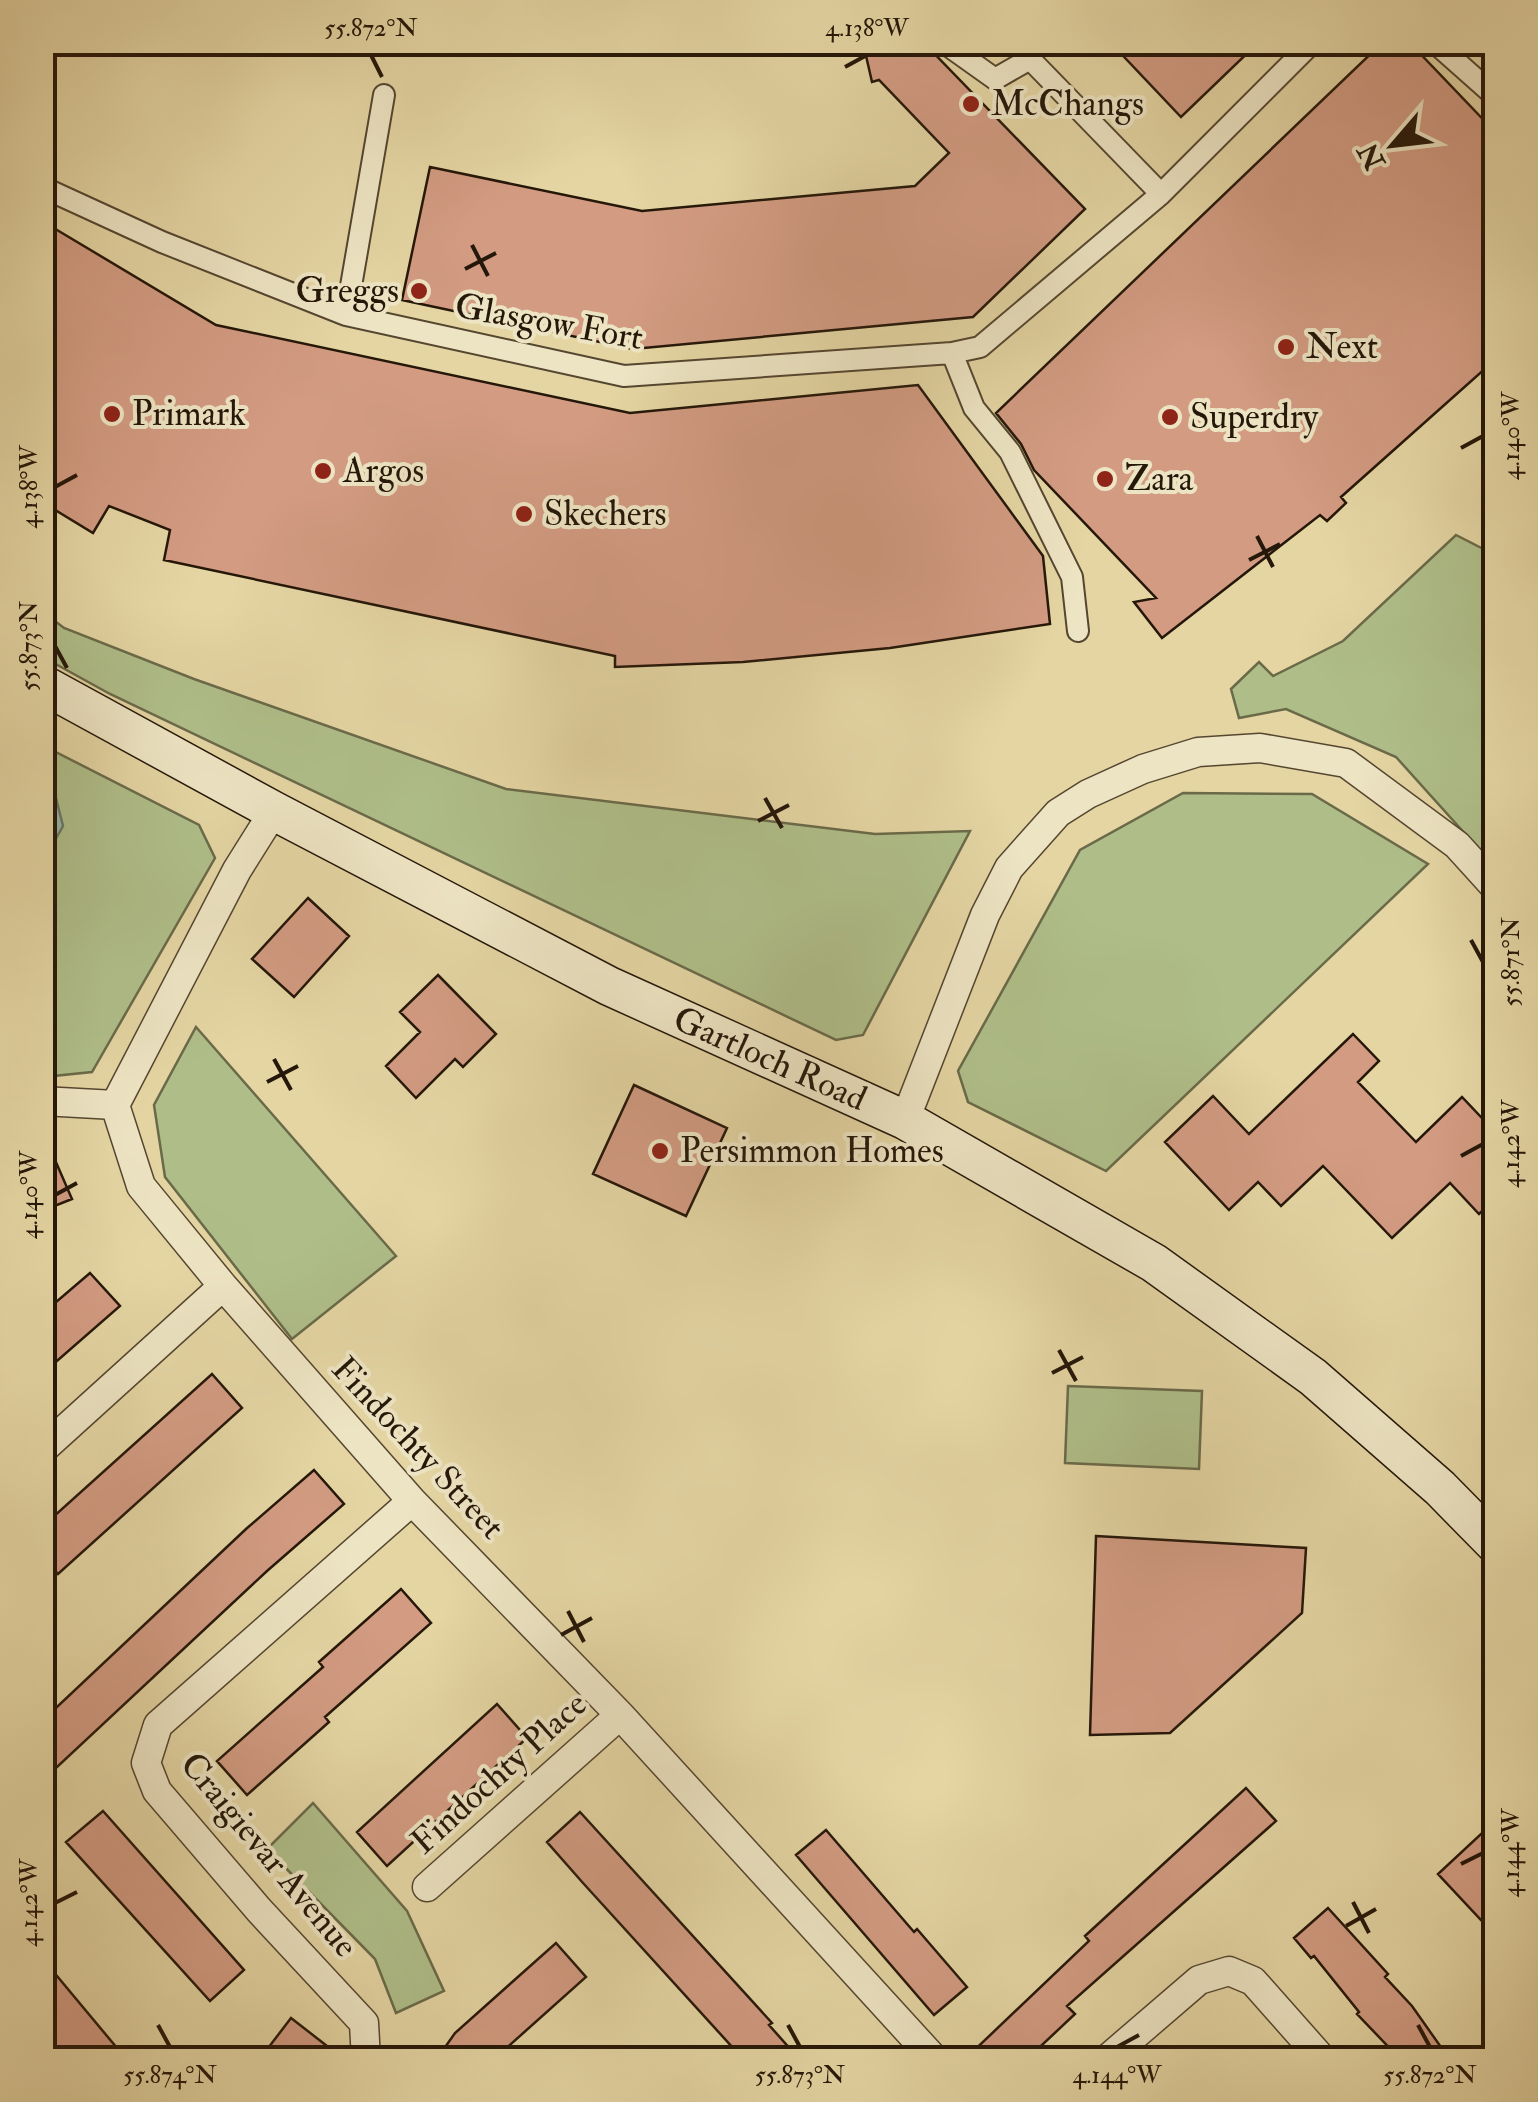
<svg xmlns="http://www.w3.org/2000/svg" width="1538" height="2102" font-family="'IM FELL Double Pica',serif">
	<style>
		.green { fill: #afbe89; stroke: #6a6a49; stroke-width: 2.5 }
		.water { fill: #95b8a9; stroke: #687869; stroke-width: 2.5 }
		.building { fill: #d29b82; stroke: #251709; stroke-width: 2.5 }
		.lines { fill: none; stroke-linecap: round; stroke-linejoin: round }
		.pedestrian-casing { stroke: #554630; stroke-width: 24 }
		.minor-casing { stroke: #554630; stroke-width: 31 }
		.secondary-casing { stroke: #251709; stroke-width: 41 }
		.pedestrian { stroke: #ede4c3; stroke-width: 20 }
		.minor { stroke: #ede4c3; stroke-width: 28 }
		.secondary { stroke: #ede4c3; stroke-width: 38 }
		.ticks { fill: none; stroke: #251709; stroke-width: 4 }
		.poi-dot { fill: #8f2418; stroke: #ede4c3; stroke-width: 4 }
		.labels { text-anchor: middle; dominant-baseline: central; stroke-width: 8; stroke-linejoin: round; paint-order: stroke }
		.poi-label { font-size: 35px; fill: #251709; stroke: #ede4c3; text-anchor: start }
		.street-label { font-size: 35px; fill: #251709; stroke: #ede4c3 }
		.neatline { fill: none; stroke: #251709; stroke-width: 4 }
		.ticks-label { font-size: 25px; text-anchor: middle; fill: #251709 }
	</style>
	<rect width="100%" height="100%" fill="#e4d5a3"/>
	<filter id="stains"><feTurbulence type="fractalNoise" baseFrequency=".002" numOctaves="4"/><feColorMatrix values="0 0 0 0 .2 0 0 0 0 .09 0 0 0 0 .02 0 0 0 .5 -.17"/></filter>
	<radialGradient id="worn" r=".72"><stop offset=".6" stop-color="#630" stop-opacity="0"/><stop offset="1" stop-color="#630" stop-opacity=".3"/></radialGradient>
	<path class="green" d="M 1456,535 L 1495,555 L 1495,867 L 1396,757 L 1286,709 L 1239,718 L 1231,689 L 1259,662 L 1273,676 L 1343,641 Z
		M 43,612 L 64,628 L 194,679 L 506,789 L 875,834 L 970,831 L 863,1035 L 836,1040 L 110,694 L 43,657 Z
		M 42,745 L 199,825 L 215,858 L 92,1072 L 43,1077 Z
		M 1183,793 L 1312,794 L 1428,864 L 1106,1171 L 968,1102 L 958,1071 L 1080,850 Z
		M 196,1027 L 396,1256 L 292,1339 L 165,1177 L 154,1105 Z
		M 1068,1386 L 1202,1391 L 1199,1469 L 1065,1463 Z
		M 313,1803 L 407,1911 L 444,1991 L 396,2013 L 375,1959 L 267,1849 Z"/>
	<path class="water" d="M 43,780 L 53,786 L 63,826 L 43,861 Z"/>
	<path class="building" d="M 883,42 L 923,42 L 1085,209 L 973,317 L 633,349 L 402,300 L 430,167 L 642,211 L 915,186 L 949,153 L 879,80 L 872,82 L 864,47 Z
		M 1110,42 L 1259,42 L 1181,117 Z
		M 1383,42 L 1409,42 L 1496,133 L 1496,359 L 1341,497 L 1346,503 L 1327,521 L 1320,515 L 1162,638 L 1134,602 L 1156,598 L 1034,470 L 1021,444 L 996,413 Z
		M 42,221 L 216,325 L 630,413 L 918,385 L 1043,556 L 1050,624 L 890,648 L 743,662 L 615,667 L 615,656 L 164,560 L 170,530 L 109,506 L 93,533 L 42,502 Z
		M 308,898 L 349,936 L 294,997 L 252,959 Z
		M 438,975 L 496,1034 L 463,1067 L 455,1059 L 416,1098 L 386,1066 L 420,1032 L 400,1012 Z
		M 1353,1034 L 1379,1061 L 1358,1082 L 1416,1142 L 1462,1097 L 1496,1133 L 1496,1198 L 1479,1214 L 1450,1183 L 1392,1238 L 1323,1166 L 1281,1206 L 1258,1182 L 1229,1210 L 1165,1142 L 1213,1096 L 1249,1134 Z
		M 634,1085 L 727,1128 L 686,1216 L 593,1174 Z
		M 42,1130 L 72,1199 L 42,1211 Z
		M 90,1273 L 120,1306 L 42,1374 L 42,1314 Z
		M 212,1374 L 242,1408 L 58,1574 L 42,1556 L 42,1527 Z
		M 314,1470 L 344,1504 L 267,1571 L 42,1781 L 42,1721 L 246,1529 Z
		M 1096,1536 L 1306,1548 L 1302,1613 L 1170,1733 L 1090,1735 Z
		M 401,1589 L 431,1623 L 325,1717 L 329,1722 L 247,1795 L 217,1761 L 323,1667 L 319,1662 Z
		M 497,1704 L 527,1738 L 387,1866 L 357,1832 Z
		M 1246,1788 L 1276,1821 L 1067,2006 L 1075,2014 L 1026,2060 L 964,2060 L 1089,1941 L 1085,1936 Z
		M 103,1811 L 244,1970 L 210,2001 L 66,1842 Z
		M 580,1812 L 772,2023 L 769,2025 L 800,2060 L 744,2060 L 583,1883 L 547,1842 Z
		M 1496,1820 L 1496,1936 L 1438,1874 Z
		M 826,1830 L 914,1932 L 917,1929 L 967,1987 L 934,2015 L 796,1855 Z
		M 1328,1908 L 1388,1974 L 1385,1977 L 1412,2006 L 1450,2060 L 1401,2060 L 1357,2014 L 1359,2012 L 1314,1956 L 1311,1958 L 1294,1938 Z
		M 556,1943 L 586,1977 L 493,2060 L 436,2060 L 455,2033 Z
		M 42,1958 L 127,2060 L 62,2060 L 42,2037 Z
		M 291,2018 L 345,2060 L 259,2060 Z"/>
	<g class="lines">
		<g class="pedestrian-casing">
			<path id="pedestrian" d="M 943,42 L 995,79 L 1030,59 L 1161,194
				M 1434,42 L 1496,97
				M 42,187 L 162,242 L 346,315 L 624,376 L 952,353 L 980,347 L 1161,194 L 1313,42
				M 346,315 L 384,95
				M 952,353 L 974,408 L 1010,452 L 1072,577 L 1078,631"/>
		</g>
		<g class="minor-casing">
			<path id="minor" d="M 274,811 L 237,870 L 115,1105 L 141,1186 L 223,1286 L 412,1501 L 620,1715 L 935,2060
				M 42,1101 L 115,1105
				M 905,1120 L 985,915 L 1009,868 L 1058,813 L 1088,794 L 1143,769 L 1198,752 L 1260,748 L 1346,763 L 1457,845 L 1496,888
				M 42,1450 L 223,1286
				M 427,1887 L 620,1715
				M 366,2060 L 364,2023 L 259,1910 L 157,1791 L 146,1763 L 158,1725 L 412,1501
				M 1106,2060 L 1199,1980 L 1229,1971 L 1253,1981 L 1323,2060"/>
		</g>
		<g class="secondary-casing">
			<path id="secondary" d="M 42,684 L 274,811 L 609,986 L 905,1120 L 1154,1263 L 1313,1377 L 1440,1488 L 1496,1545"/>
		</g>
		<use href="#pedestrian" class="pedestrian"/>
		<use href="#minor" class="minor"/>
		<use href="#secondary" class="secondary"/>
	</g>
	<path class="ticks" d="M 371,55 L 382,77M 845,67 L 867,55M 472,245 L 488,276M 465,269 L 496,253M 1461,448 L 1483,436M 55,487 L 77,475M 1257,536 L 1273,567M 1249,560 L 1280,544M 55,646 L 67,668M 765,798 L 782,828M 758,821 L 789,805M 1471,940 L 1483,962M 274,1059 L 291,1090M 267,1082 L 298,1066M 1461,1156 L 1483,1144M 55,1195 L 77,1183M 1059,1350 L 1076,1381M 1052,1373 L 1083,1357M 568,1611 L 584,1642M 561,1635 L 592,1618M 1461,1864 L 1483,1853M 1353,1902 L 1369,1933M 55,1903 L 77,1892M 1346,1926 L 1376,1909M 158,2025 L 170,2047M 788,2025 L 800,2047M 1418,2025 L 1430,2047M 1117,2047 L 1139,2035"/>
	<g class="poi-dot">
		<circle cx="971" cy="104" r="10"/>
		<circle cx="419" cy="291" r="10"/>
		<circle cx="1286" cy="347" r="10"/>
		<circle cx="112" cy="414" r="10"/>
		<circle cx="1170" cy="417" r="10"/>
		<circle cx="323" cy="471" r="10"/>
		<circle cx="1105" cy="479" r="10"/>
		<circle cx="524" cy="514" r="10"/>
		<circle cx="660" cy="1151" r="10"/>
	</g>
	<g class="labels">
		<g class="poi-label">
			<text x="991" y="104">McChangs</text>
			<text x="399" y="291" text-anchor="end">Greggs</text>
			<text x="1306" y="347">Next</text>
			<text x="132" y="414">Primark</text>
			<text x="1190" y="417">Superdry</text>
			<text x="343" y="471">Argos</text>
			<text x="1125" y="479">Zara</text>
			<text x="544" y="514">Skechers</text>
			<text x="680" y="1151">Persimmon Homes</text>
		</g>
		<g class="street-label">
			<text transform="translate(549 322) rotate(10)">Glasgow Fort</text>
			<text transform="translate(770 1059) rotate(24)">Gartloch Road</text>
			<text transform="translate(418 1448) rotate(47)">Findochty Street</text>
			<text transform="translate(499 1773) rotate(-42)">Findochty Place</text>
			<text transform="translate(269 1855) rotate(50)">Craigievar Avenue</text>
		</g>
	</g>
	<rect width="1538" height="2102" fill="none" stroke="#e4d5a3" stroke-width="110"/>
	<g transform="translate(1393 145) rotate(242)" stroke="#ede4c3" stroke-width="8" paint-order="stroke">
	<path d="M0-8L18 38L0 25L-18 38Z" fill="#251709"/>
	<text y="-15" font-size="28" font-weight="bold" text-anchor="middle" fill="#251709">N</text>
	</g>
	<rect x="55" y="55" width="1428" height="1992" class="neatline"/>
	<g class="ticks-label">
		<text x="371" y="36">55.872°N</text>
		<text x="867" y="36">4.138°W</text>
		<text transform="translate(1510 436) rotate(-90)" y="9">4.140°W</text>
		<text transform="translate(28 487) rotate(-90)" y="9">4.138°W</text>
		<text transform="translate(28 646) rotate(-90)" y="9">55.873°N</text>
		<text transform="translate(1510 962) rotate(-90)" y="9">55.871°N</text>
		<text transform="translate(1510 1144) rotate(-90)" y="9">4.142°W</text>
		<text transform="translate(28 1195) rotate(-90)" y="9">4.140°W</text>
		<text transform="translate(1510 1853) rotate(-90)" y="9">4.144°W</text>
		<text transform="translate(28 1903) rotate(-90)" y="9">4.142°W</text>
		<text x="170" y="2083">55.874°N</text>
		<text x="800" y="2083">55.873°N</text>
		<text x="1117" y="2083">4.144°W</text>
		<text x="1430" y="2083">55.872°N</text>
	</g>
	<rect width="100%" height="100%" filter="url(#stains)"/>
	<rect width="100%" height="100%" fill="url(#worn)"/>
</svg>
